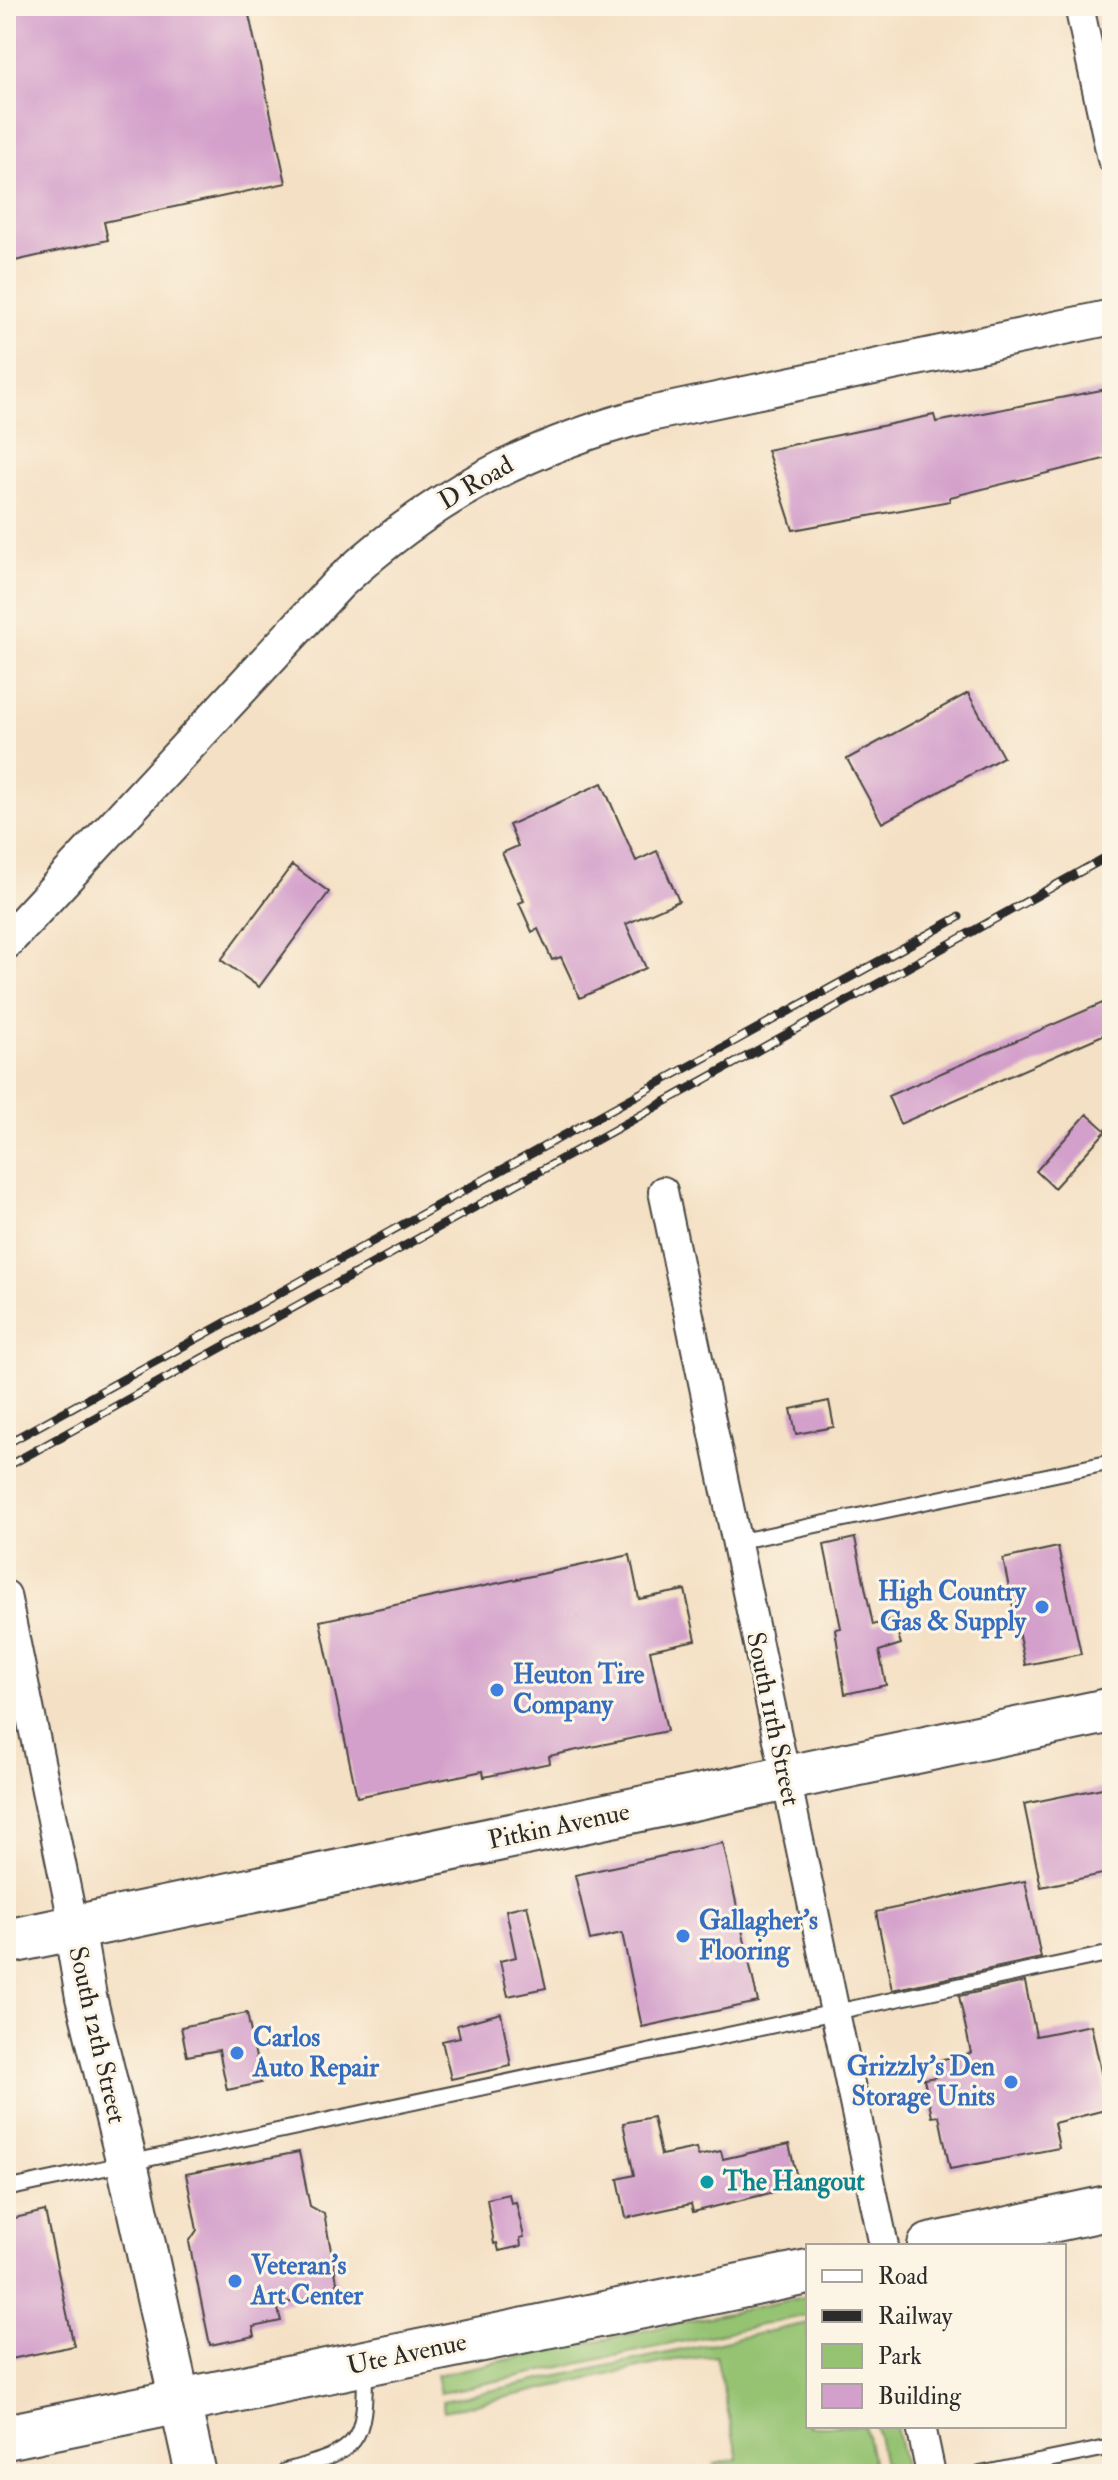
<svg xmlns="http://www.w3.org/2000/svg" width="1118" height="2480" font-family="'IM FELL Double Pica',serif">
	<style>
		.green { fill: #95c372; stroke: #60774e; stroke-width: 2 }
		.building { fill: #d39fcb }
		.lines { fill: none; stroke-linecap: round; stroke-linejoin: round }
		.service-casing { stroke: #494642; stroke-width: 18 }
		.minor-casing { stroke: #494642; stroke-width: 32 }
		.tertiary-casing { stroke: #494642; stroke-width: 38 }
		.secondary-casing { stroke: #494642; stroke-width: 44 }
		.primary-casing { stroke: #494642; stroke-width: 48 }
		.service { stroke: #fff; stroke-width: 14 }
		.minor { stroke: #fff; stroke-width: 28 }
		.tertiary { stroke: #fff; stroke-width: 34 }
		.secondary { stroke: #fff; stroke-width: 40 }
		.primary { stroke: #fff; stroke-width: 44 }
		.rail-casing { stroke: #2b2b2b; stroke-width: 9 }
		.rail { stroke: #fcf5e5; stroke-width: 6; stroke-dasharray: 18; stroke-linecap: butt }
		.shop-dot { fill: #3f7fe0; stroke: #fcf5e5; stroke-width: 3 }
		.culture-dot { fill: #0f9aa8; stroke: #fcf5e5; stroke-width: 3 }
		.labels { text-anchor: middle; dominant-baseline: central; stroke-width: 6; stroke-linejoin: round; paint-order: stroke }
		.street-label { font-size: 26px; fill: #2b2b2b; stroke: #fcf5e5 }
		.shop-label { font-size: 26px; font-weight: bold; fill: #366cbe; stroke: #fcf5e5; text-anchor: start }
		.culture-label { font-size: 26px; font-weight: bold; fill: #0d838f; stroke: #fcf5e5; text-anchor: start }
	</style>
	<rect width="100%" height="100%" fill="#fcf5e5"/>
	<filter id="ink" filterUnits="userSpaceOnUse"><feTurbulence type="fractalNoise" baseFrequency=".0125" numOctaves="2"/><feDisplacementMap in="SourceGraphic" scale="16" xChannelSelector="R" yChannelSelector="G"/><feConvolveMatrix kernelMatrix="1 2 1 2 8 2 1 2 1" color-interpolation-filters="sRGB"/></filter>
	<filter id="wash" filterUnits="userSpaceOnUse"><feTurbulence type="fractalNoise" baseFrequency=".006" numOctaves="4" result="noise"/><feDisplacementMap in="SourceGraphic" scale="32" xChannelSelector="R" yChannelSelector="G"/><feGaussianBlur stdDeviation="1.8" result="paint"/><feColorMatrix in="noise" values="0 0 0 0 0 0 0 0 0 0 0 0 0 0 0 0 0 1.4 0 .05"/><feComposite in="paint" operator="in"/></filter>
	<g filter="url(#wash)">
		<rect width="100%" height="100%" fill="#f4e0c4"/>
		<path class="green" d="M 808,2296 L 808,2315 L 440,2393 L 436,2375 Z
			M 808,2323 L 808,2426 L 865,2426 L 875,2474 L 723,2474 L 714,2464 L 738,2459 L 716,2356 L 675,2360 L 444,2411 L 442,2401 Z
			M 876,2426 L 896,2426 L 905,2472 L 886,2474 Z"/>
		<g id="blocks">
			<path class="building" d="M 6,6 L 247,6 L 286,183 L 104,222 L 108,240 L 6,263 Z
				M 1112,388 L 1112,457 L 950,497 L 950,501 L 793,530 L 767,450 L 934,415 L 936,422 Z
				M 968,693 L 1003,757 L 882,823 L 847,759 Z
				M 602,783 L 636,861 L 657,851 L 679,901 L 626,924 L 646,968 L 580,998 L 561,957 L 552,960 L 538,929 L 532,932 L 519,903 L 524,901 L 502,853 L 518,846 L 509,825 Z
				M 292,865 L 329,892 L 259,987 L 221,960 Z
				M 1112,999 L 1112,1031 L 900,1124 L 888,1096 Z
				M 1087,1114 L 1106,1131 L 1054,1188 L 1036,1171 Z
				M 829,1401 L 834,1427 L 796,1434 L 791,1409 Z
				M 855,1538 L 873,1625 L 893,1619 L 901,1644 L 879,1651 L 886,1685 L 845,1694 L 835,1629 L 841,1628 L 824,1545 Z
				M 1058,1547 L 1081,1654 L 1025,1665 L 1003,1559 Z
				M 630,1555 L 639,1599 L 685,1590 L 696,1640 L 650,1650 L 667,1731 L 549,1756 L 550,1763 L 484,1777 L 483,1771 L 357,1797 L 320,1621 Z
				M 1112,1786 L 1112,1872 L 1041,1887 L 1024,1804 Z
				M 723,1843 L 758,2002 L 642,2027 L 622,1933 L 590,1940 L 575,1875 Z
				M 1025,1881 L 1041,1958 L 892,1990 L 876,1912 Z
				M 527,1905 L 546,1988 L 508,1996 L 500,1961 L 516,1957 L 506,1910 Z
				M 1025,1982 L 1036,2036 L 1091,2025 L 1109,2109 L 1054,2123 L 1059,2148 L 950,2169 L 939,2116 L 932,2117 L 924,2079 L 937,2077 L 934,2061 L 971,2053 L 959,1996 Z
				M 247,2013 L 261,2083 L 227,2090 L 219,2050 L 187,2056 L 181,2027 Z
				M 501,2013 L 511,2066 L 451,2079 L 442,2041 L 460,2037 L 457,2025 Z
				M 653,2117 L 661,2155 L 696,2148 L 698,2156 L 721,2151 L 723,2159 L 789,2144 L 799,2186 L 693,2212 L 691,2204 L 626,2218 L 618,2179 L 634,2175 L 623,2123 Z
				M 299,2152 L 310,2206 L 324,2214 L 339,2292 L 277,2305 L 281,2321 L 253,2327 L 255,2336 L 210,2345 L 189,2242 L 197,2230 L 186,2174 Z
				M 509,2194 L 511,2203 L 516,2202 L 524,2237 L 520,2238 L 521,2246 L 499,2251 L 497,2243 L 494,2244 L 487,2199 Z
				M 45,2211 L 74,2346 L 6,2360 L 6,2220 Z"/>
		</g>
	</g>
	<g filter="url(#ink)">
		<use href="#blocks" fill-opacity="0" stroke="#494642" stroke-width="2"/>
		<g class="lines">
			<g class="service-casing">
				<path id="service" d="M 736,1542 L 1112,1462
					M 6,2189 L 1112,1953
					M 286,2474 L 285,2471 C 361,2450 365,2445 365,2366
					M 980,2474 L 1112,2447"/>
			</g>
			<g class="minor-casing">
				<path id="minor" d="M 1079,6 L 1112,159
					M 663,1191 L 884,2246
					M 6,1595 L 74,1927
					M 921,2426 L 931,2474"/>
			</g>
			<g class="tertiary-casing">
				<path id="tertiary" d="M 6,942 L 339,583 C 432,497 527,446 650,414 L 1112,317"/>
			</g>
			<g class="secondary-casing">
				<path id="secondary" d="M 74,1927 L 86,1997 L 127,2163 L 196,2474"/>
			</g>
			<g class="primary-casing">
				<path id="primary" d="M 6,1942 L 1112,1710
					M 930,2246 L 1112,2207
					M 6,2437 L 808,2272"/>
			</g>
			<use href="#service" class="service"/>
			<use href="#minor" class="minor"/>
			<use href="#tertiary" class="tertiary"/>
			<use href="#secondary" class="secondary"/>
			<use href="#primary" class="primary"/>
			<g class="rail-casing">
				<path id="rail" d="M 6,1444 L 959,917
					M 6,1467 L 1112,854"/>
			</g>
			<use href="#rail" class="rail"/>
		</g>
	</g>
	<g class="shop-dot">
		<circle cx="1042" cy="1607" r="8"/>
		<circle cx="497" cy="1690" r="8"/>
		<circle cx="683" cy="1936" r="8"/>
		<circle cx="237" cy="2053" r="8"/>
		<circle cx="1011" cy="2082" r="8"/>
		<circle cx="235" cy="2281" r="8"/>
	</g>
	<circle class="culture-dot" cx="707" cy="2182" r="8"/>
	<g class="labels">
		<g class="street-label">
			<text transform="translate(476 483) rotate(-30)">D Road</text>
			<text transform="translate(773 1719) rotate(78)">South 11th Street</text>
			<text transform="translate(559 1826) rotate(-12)">Pitkin Avenue</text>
			<text transform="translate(97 2035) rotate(77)">South 12th Street</text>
			<text transform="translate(407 2354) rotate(-12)">Ute Avenue</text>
		</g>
		<g class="shop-label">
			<text x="1026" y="1592" text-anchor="end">High Country<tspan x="1026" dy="30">Gas &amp; Supply</tspan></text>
			<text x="513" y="1675">Heuton Tire<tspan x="513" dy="30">Company</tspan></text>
			<text x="699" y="1921">Gallagher's<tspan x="699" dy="30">Flooring</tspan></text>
			<text x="253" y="2038">Carlos<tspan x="253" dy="30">Auto Repair</tspan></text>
			<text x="995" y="2067" text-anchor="end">Grizzly's Den<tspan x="995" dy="30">Storage Units</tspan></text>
			<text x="251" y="2266">Veteran's<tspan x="251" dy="30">Art Center</tspan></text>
		</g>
		<g class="culture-label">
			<text x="723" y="2182">The Hangout</text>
		</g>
	</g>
	<rect width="1118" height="2480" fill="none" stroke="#fcf5e5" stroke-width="32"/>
	<rect x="806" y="2244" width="260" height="184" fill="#fcf5e5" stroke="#a8a49b" stroke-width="2"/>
	<rect x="822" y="2270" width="40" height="12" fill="#ffffff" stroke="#a8a49b" stroke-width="2"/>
	<text x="878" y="2284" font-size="24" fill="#2b2b2b">Road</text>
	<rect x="822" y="2310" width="40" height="12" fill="#2b2b2b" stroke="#a8a49b" stroke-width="2"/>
	<text x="878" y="2324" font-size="24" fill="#2b2b2b">Railway</text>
	<rect x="822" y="2344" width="40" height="24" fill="#95c372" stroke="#a8a49b" stroke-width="2"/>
	<text x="878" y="2364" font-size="24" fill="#2b2b2b">Park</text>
	<rect x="822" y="2384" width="40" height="24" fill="#d39fcb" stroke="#a8a49b" stroke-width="2"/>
	<text x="878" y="2404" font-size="24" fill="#2b2b2b">Building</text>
</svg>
